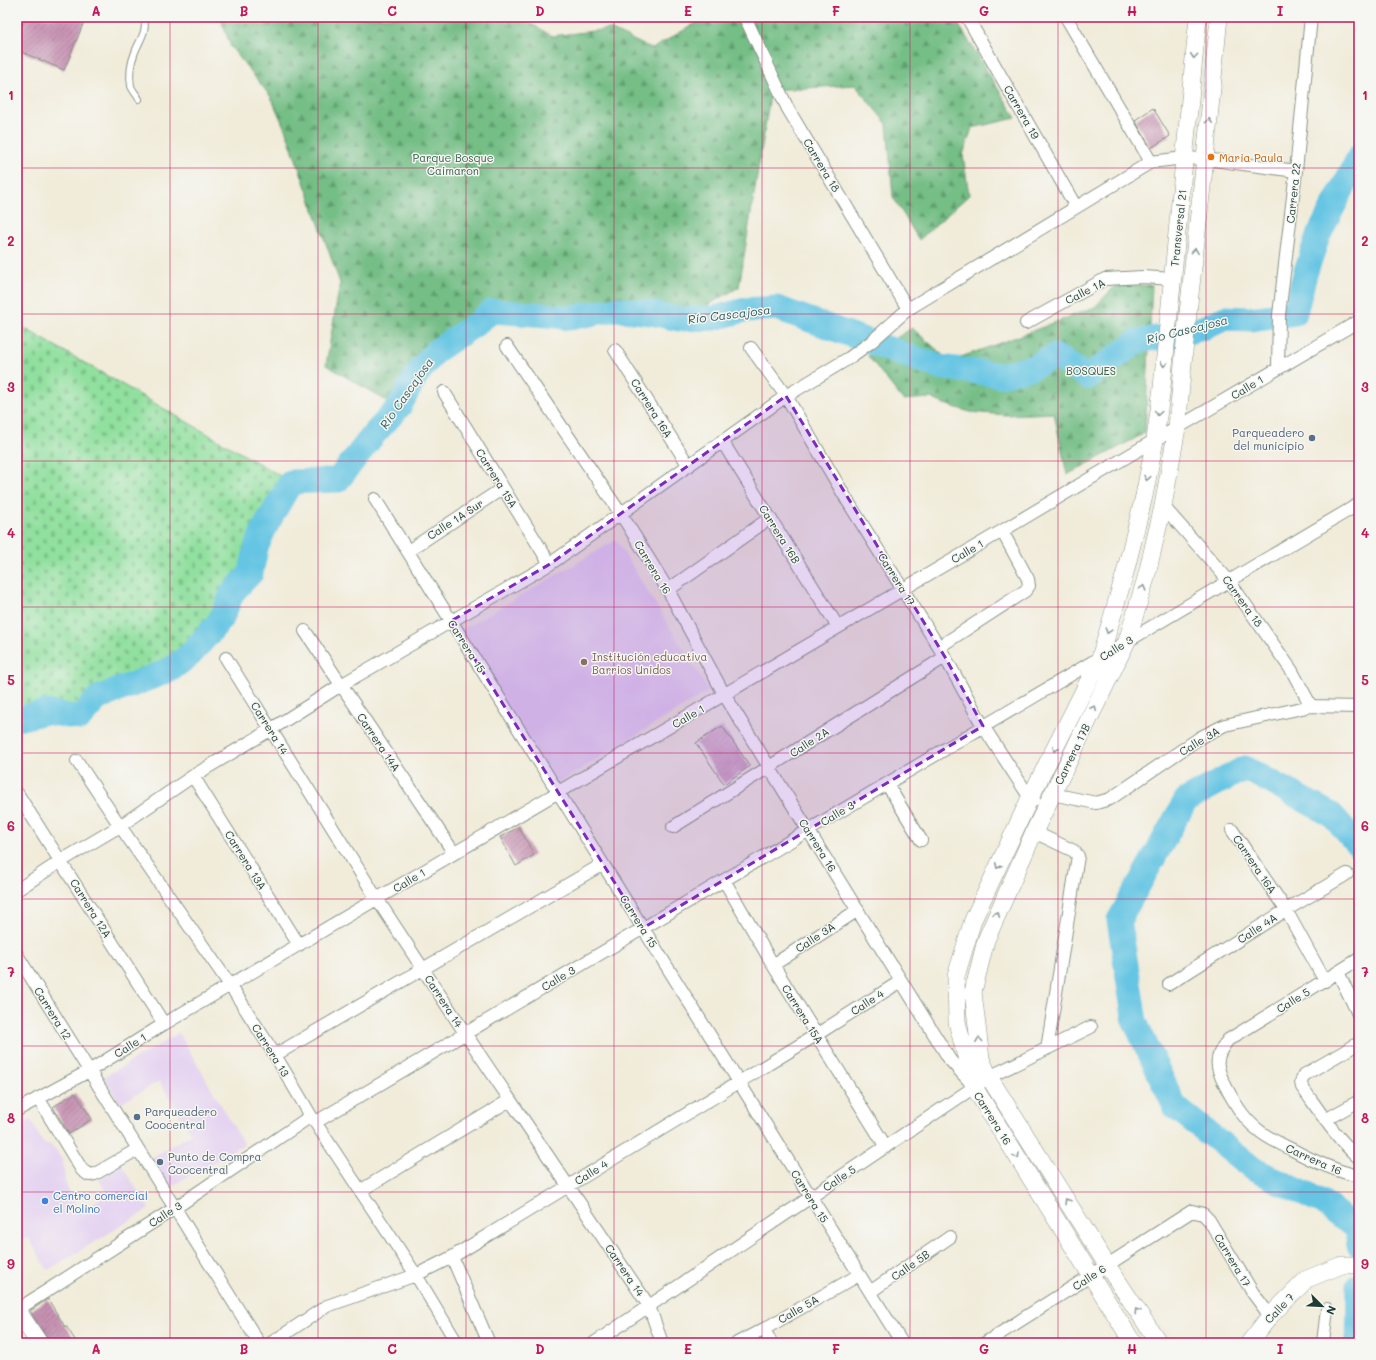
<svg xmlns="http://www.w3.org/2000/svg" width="1376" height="1360" font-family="Mali,sans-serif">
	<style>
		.built { fill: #e5d3f1 }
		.forest { fill: url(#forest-firs); stroke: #4a7e5d }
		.cemetery { fill: url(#cemetery-stones); stroke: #588e6a }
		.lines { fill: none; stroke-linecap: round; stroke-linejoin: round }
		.river { stroke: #65c5e3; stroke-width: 25 }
		.building { fill: url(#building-hatch) }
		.lane-casing { stroke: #889487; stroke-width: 8 }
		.street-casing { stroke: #889487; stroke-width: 14 }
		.secondary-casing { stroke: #889487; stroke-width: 18 }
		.lane { stroke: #fff; stroke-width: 6 }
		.street { stroke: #fff; stroke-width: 12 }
		.secondary { stroke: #fff; stroke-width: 17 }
		.oneway { stroke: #8f9e9a }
		.marked { fill: #7b2cbf; fill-opacity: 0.2; stroke: #7b2cbf; stroke-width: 3; stroke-dasharray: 8 5; stroke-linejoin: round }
		.grid { fill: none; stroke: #c2185b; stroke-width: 1; stroke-opacity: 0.55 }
		.food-dot { fill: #e8710a; stroke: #f6f6f2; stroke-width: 1.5 }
		.service-dot { fill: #5c6f8a; stroke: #f6f6f2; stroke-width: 1.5 }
		.education-dot { fill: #8d6e63; stroke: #f6f6f2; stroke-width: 1.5 }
		.shop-dot { fill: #3f7fe0; stroke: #f6f6f2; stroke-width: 1.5 }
		.labels { text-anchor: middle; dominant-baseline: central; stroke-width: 3; stroke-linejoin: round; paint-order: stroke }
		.street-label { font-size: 11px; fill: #1f3d34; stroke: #f6f6f2 }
		.park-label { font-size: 11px; fill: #365e49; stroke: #f6f6f2 }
		.food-label { font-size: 11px; fill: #c56008; stroke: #f6f6f2; text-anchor: start }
		.service-label { font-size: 11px; fill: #4e5e75; stroke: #f6f6f2; text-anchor: start }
		.education-label { font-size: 11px; fill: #785e54; stroke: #f6f6f2; text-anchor: start }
		.shop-label { font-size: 11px; fill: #366cbe; stroke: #f6f6f2; text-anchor: start }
		.water-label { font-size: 12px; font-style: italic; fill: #305f60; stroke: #f6f6f2 }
		.neatline { fill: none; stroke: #c2185b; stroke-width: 1.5 }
		.grid-label { font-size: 13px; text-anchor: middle; font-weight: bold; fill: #c2185b }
	</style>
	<defs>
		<pattern id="forest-firs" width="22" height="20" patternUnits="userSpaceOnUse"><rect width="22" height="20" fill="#74be86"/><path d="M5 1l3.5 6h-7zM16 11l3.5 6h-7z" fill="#5f9c6e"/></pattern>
		<pattern id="cemetery-stones" width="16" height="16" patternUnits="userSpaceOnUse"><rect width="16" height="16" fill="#91e09f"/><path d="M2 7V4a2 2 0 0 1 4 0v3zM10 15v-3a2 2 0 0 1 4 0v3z" fill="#7dc18a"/></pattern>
		<pattern id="building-hatch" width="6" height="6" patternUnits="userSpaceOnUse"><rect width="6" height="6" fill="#c792b3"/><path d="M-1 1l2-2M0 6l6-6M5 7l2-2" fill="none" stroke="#a17892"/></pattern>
	</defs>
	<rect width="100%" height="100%" fill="#f6f6f2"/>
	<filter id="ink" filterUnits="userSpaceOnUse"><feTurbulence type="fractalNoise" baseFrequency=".025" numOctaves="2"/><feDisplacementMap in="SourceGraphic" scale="8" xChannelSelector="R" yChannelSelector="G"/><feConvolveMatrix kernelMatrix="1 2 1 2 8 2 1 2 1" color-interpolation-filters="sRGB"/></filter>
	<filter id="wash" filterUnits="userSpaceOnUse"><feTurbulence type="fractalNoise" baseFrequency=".012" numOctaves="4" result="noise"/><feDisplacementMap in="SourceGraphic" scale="16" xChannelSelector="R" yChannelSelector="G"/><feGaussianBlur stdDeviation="0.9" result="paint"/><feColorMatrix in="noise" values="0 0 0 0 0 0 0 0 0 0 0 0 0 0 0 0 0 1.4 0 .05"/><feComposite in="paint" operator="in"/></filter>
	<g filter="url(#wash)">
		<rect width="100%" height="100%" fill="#f1ecda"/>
		<path class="built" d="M 616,540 L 709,691 L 556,784 L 457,633 Z
			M 179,1033 L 244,1144 L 169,1188 L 151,1158 L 191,1134 L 159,1081 L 120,1104 L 104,1077 Z
			M 31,1120 L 43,1143 L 51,1145 L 63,1160 L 65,1182 L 78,1211 L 107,1194 L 99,1180 L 121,1164 L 149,1209 L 48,1270 L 28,1237 L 17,1242 L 17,1127 Z"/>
		<path class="forest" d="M 220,17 L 520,17 L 552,36 L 610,29 L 652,49 L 706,17 L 954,17 L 1016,118 L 972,128 L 963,155 L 969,195 L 919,240 L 893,197 L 887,124 L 855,85 L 771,90 L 739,287 L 686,318 L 619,296 L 574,313 L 488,305 L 471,323 L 432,346 L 397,407 L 326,365 L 340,283 L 287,134 L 271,97 L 231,47 Z
			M 1152,285 L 1145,433 L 1067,475 L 1054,413 L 1006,415 L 970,412 L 944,404 L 931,398 L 903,400 L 868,356 L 912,328 L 950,361 L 1022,335 L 1095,307 L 1115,286 Z"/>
		<path class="cemetery" d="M 17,324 L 291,482 L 264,529 L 256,548 L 251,573 L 232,593 L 222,618 L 191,654 L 170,670 L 98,698 L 80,718 L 46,712 L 17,719 Z"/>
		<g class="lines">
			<path class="river" d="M 17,719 L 46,712 L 80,718 L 98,698 L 170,670 L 191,654 L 222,618 L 232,593 L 251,573 L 256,548 L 264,529 L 291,482 L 338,480 L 374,434 L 399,407 L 417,374 L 436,351 L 473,326 L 492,311 L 548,315 L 569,318 L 616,309 L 651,313 L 679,319 L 714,318 L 745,310 L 777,308 L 939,367 L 1000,375 L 1033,367 L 1055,356 L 1088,377 L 1138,341 L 1179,334 L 1203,328 L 1225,318 L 1250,319 L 1295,313 L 1305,274 L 1318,236 L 1359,157
				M 1359,846 L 1332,815 L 1245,768 L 1186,800 L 1119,920 L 1135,1022 L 1175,1107 L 1255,1170 L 1322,1202 L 1357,1229 L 1359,1245
				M 1358,1343 L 1359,1286"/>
		</g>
		<g id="blocks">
			<path class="building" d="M 25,17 L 86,17 L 64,70 L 17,50 L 17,38 Z
				M 1153,108 L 1170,136 L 1151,148 L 1135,120 Z
				M 722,726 L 750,766 L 724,784 L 696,743 Z
				M 519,827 L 534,855 L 516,866 L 500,837 Z
				M 75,1093 L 92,1119 L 69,1134 L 53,1107 Z
				M 48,1299 L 65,1327 L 66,1326 L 77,1343 L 49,1343 L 47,1337 L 30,1311 Z"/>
		</g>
	</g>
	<g filter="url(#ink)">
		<use href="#blocks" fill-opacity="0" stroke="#889487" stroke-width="1"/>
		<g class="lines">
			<g class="lane-casing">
				<path id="lane" d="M 139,99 C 137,95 132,90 131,86 C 129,75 131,62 135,52 C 139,41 149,29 143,17"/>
			</g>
			<g class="street-casing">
				<path id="street" d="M 745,17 L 788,109 L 908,309
					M 967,17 L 1076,207
					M 1066,17 L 1151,162
					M 1026,323 L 1105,279 L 1143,277 L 1173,279
					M 507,346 L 621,514 L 668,590 L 724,694 L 950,1060 L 972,1084
					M 751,348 L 786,396 L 847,500 L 945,657 L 983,726 L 1030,798 L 1034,800
					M 615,350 L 689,466
					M 1278,368 L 1279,315 L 1296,171 L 1311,17
					M 444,392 L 550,564
					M 722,441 L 838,627
					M 375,499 L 902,1343
					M 1163,506 L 1229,581 L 1292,671 L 1311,706
					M 408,551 L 503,488
					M 668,590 L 770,518
					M 305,631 L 454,853
					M 939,647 L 1025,591 L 1029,586 L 1028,579 L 1002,531
					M 226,658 L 377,899 L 465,1033 L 649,1306 L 662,1343
					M 77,761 L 120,826 L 230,985 L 275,1055 L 311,1116 L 416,1275 L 457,1343
					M 193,776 L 299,945
					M 887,784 L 921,840
					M 17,793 L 164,1024
					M 1052,794 L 1096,803 L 1110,799 L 1201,737 L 1225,725 L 1311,706 L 1359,707
					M 673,827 C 764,771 854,713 945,657
					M 1232,830 L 1286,910 L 1325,981
					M 1034,832 L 1074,851 L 1078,856 L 1047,1049
					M 724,880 L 773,965 L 886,1147
					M 17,890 L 61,861 L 120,826 L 193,776 L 270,730 L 341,685 L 550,564 L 786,396 L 849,358 L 871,342 L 908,309 L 1151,162 L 1184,158 L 1205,159 L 1296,171
					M 17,955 L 259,1343
					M 1359,959 L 1228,1040 C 1213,1058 1216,1068 1226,1087 C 1234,1102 1243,1118 1257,1129 C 1267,1138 1279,1143 1291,1149 C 1313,1161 1335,1171 1359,1176
					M 773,965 L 858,910
					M 1338,972 L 1359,1016
					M 1169,984 L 1286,910 L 1347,874
					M 1359,1043 L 1304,1075 L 1301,1082 L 1302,1087 C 1320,1112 1336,1138 1359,1158
					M 275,1055 L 603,864
					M 38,1098 L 82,1170 L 89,1175 L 95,1174 L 138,1149
					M 17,1110 L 89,1071 L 164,1024 L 1002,531 L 1155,440 L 1177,428 L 1359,321
					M 1325,1120 L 1359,1101
					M 316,1122 L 1359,504
					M 360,1191 L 510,1100
					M 452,1257 L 489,1343
					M 870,1292 L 950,1237
					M 17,1310 L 175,1208 L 311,1116
					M 764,1329 L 771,1343
					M 271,1343 L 327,1306 L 416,1275 L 452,1257 L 816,1035 L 901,981
					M 594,1343 L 989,1077 L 1091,1027
					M 737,1343 L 764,1329 L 859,1275
					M 985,1343 L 1192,1211 L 1203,1214 L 1209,1220 L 1253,1293 L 1270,1316
					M 1323,1343 L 1327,1309"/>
			</g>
			<g class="secondary-casing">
				<path id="secondary" d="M 17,1310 L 39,1343
					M 1133,1343 L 974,1087 L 957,1022 L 956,976 L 973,920 L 1030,798 L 1100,658 L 1125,573 L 1144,496 L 1155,440 L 1162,387 L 1198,17
					M 1159,1343 L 1107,1265 L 989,1077 L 981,1059 L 973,992 L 986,940 L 1034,832 L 1127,641 L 1146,578 L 1163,506 L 1177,428 L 1186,331 L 1205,159 L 1219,17
					M 1249,1343 L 1270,1316 L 1307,1279 L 1342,1265 L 1359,1265"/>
			</g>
			<use href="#lane" class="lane"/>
			<use href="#street" class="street"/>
			<use href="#secondary" class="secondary"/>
		</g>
		<defs><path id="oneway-chevron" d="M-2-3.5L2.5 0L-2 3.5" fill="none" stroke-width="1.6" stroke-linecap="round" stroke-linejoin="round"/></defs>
		<g class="oneway">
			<use href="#oneway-chevron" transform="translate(1194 56) rotate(95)"/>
			<use href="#oneway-chevron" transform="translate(1209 121) rotate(-85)"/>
			<use href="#oneway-chevron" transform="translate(1195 251) rotate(-84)"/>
			<use href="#oneway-chevron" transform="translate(1164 364) rotate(96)"/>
			<use href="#oneway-chevron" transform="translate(1158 413) rotate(98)"/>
			<use href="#oneway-chevron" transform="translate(1147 478) rotate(101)"/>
			<use href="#oneway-chevron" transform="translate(1143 588) rotate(-74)"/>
			<use href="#oneway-chevron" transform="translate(1108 631) rotate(107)"/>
			<use href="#oneway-chevron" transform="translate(1094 708) rotate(-64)"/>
			<use href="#oneway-chevron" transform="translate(1055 749) rotate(117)"/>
			<use href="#oneway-chevron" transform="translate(998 866) rotate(115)"/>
			<use href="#oneway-chevron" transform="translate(997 914) rotate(-66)"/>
			<use href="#oneway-chevron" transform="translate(979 1040) rotate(-97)"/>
			<use href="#oneway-chevron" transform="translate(1017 1156) rotate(58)"/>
			<use href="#oneway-chevron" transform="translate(1067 1201) rotate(-122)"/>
			<use href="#oneway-chevron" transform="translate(1137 1311) rotate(-123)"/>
		</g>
	</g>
	<path class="marked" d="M 786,396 L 945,657 L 983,726 L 643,928 L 451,621 L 550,564 Z"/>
	<path class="grid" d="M 170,17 L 170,1343M 318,17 L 318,1343M 466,17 L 466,1343M 614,17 L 614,1343M 762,17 L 762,1343M 910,17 L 910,1343M 1058,17 L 1058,1343M 1206,17 L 1206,1343M 17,168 L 1359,168M 17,314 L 1359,314M 17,461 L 1359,461M 17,607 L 1359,607M 17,753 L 1359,753M 17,899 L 1359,899M 17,1046 L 1359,1046M 17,1192 L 1359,1192"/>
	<circle class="food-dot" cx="1211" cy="157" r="4"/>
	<g class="service-dot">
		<circle cx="1312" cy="438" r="4"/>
		<circle cx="137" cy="1117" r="4"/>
		<circle cx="160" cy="1162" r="4"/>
	</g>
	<circle class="education-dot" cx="584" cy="662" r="4"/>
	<circle class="shop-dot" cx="45" cy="1201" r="4"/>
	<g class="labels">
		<g class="street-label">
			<text transform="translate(1022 112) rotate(60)">Carrera 19</text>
			<text transform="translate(822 165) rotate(59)">Carrera 18</text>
			<text transform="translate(1293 193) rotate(-84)">Carrera 22</text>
			<text transform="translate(1178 228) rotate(-84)">Transversal 21</text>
			<text transform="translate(1085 291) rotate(-27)">Calle 1A</text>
			<text transform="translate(1247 387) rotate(-31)">Calle 1</text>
			<text transform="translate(652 408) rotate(58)">Carrera 16A</text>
			<text transform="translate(497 478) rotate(58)">Carrera 15A</text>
			<text transform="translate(455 519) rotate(-33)">Calle 1A Sur</text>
			<text transform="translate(780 534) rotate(58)">Carrera 16B</text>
			<text transform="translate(967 551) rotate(-30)">Calle 1</text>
			<text transform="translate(653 567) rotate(59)">Carrera 16</text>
			<text transform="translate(897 579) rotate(58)">Carrera 17</text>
			<text transform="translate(1243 601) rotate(54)">Carrera 18</text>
			<text transform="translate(467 646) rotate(58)">Carrera 15</text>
			<text transform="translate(1116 648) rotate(-32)">Calle 3</text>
			<text transform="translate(688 716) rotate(-30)">Calle 1</text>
			<text transform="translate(270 728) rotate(58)">Carrera 14</text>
			<text transform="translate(1199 741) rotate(-31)">Calle 3A</text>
			<text transform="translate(379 742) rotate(56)">Carrera 14A</text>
			<text transform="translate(809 742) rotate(-33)">Calle 2A</text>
			<text transform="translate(1072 754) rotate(-64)">Carrera 17B</text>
			<text transform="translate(837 813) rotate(-31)">Calle 3</text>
			<text transform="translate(818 845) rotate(58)">Carrera 16</text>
			<text transform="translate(246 860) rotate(58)">Carrera 13A</text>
			<text transform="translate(1255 864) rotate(56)">Carrera 16A</text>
			<text transform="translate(409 880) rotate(-31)">Calle 1</text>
			<text transform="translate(91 908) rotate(58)">Carrera 12A</text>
			<text transform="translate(639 921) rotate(58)">Carrera 15</text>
			<text transform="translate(1257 928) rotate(-33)">Calle 4A</text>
			<text transform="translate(815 937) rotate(-33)">Calle 3A</text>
			<text transform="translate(558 978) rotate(-31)">Calle 3</text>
			<text transform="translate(1293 1000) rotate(-32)">Calle 5</text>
			<text transform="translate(444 1001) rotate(57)">Carrera 14</text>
			<text transform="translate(867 1002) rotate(-33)">Calle 4</text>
			<text transform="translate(53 1013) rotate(58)">Carrera 12</text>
			<text transform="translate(803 1014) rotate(58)">Carrera 15A</text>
			<text transform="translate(130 1045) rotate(-32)">Calle 1</text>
			<text transform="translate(271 1050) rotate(58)">Carrera 13</text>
			<text transform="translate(993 1118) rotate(58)">Carrera 16</text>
			<text transform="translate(1314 1159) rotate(24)">Carrera 16</text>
			<text transform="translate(591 1172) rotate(-32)">Calle 4</text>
			<text transform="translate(839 1178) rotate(-34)">Calle 5</text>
			<text transform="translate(810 1196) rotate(58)">Carrera 15</text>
			<text transform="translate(165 1214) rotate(-33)">Calle 3</text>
			<text transform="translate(1233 1260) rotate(59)">Carrera 17</text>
			<text transform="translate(910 1265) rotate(-35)">Calle 5B</text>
			<text transform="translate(625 1270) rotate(56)">Carrera 14</text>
			<text transform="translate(1089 1277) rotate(-33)">Calle 6</text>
			<text transform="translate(1279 1308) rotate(-46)">Calle 7</text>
			<text transform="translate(798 1309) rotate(-30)">Calle 5A</text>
		</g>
		<g class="park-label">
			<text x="453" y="157">Parque Bosque<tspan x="453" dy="13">Caimaron</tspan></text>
			<text x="1091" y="370">BOSQUES</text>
		</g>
		<g class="food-label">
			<text x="1219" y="157">Maria Paula</text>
		</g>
		<g class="service-label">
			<text x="1304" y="432" text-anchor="end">Parqueadero<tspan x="1304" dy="13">del municipio</tspan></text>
			<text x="145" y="1111">Parqueadero<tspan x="145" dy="13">Coocentral</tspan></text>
			<text x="168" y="1156">Punto de Compra<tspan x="168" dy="13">Coocentral</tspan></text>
		</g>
		<g class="education-label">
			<text x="592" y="656">Institución educativa<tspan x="592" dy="13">Barrios Unidos</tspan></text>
		</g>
		<g class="shop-label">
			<text x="53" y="1195">Centro comercial<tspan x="53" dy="13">el Molino</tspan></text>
		</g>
		<g class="water-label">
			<text transform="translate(729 314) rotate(-7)">Río Cascajosa</text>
			<text transform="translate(1187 329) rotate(-14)">Río Cascajosa</text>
			<text transform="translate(406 393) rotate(-55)">Río Cascajosa</text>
		</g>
	</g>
	<rect width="1376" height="1360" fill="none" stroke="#f6f6f2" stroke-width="44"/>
	<g transform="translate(1322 1306) rotate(114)" stroke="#f6f6f2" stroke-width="3" paint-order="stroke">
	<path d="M0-3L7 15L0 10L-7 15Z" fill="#1f3d34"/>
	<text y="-6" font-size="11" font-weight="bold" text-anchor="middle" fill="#1f3d34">N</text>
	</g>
	<rect x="22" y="22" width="1332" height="1316" class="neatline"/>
	<g class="grid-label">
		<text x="96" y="16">A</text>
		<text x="244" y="16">B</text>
		<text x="392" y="16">C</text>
		<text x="540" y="16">D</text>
		<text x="688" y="16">E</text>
		<text x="836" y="16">F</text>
		<text x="984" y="16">G</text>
		<text x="1132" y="16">H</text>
		<text x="1280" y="16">I</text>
		<text x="11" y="100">1</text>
		<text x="1365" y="100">1</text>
		<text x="11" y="246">2</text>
		<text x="1365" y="246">2</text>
		<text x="11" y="392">3</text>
		<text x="1365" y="392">3</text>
		<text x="11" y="538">4</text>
		<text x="1365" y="538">4</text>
		<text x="11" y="685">5</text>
		<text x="1365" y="685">5</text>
		<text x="11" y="831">6</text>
		<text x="1365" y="831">6</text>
		<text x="11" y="977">7</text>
		<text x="1365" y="977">7</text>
		<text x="11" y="1123">8</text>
		<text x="1365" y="1123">8</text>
		<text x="11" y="1269">9</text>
		<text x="1365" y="1269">9</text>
		<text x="96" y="1354">A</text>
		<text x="244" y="1354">B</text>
		<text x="392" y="1354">C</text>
		<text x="540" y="1354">D</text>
		<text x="688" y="1354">E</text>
		<text x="836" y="1354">F</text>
		<text x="984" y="1354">G</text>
		<text x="1132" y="1354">H</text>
		<text x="1280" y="1354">I</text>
	</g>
</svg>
